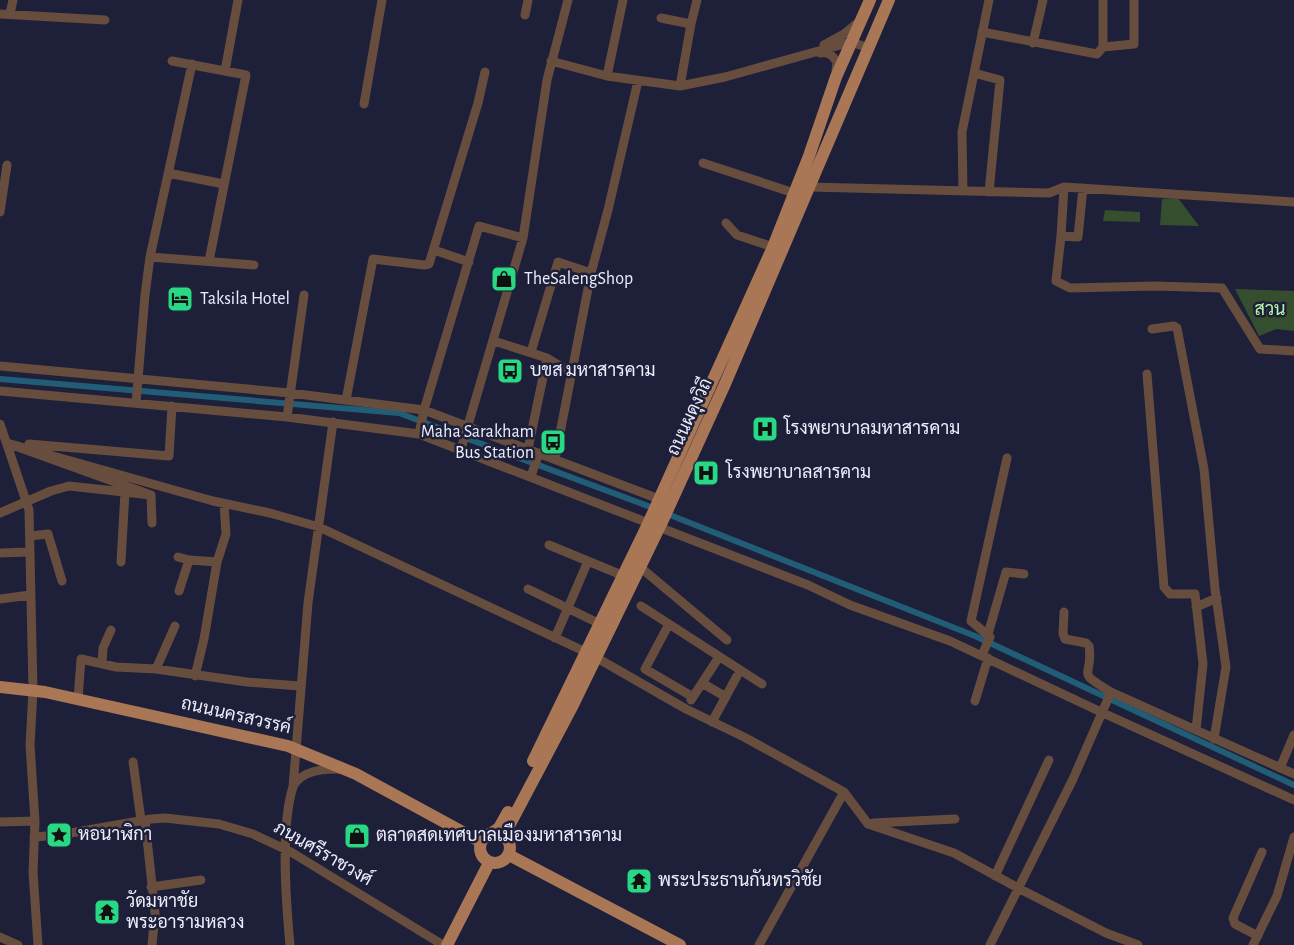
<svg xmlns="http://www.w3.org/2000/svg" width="1294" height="945" font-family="'Alegreya Sans',Sarabun,sans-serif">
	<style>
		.green { fill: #354e2e }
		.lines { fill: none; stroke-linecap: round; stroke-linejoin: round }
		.canal { stroke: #215d77; stroke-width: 6 }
		.minor { stroke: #664d3e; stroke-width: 9 }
		.major { stroke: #a97756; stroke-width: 12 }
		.labels { text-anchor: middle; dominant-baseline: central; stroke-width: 5; stroke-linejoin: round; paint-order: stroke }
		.poi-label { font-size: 18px; fill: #eceefd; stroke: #1e1f39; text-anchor: start }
		.park-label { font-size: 18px; fill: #b8f6a7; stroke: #1e1f39 }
		.street-label { font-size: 18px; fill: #eceefd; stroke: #1e1f39 }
	</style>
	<rect width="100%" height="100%" fill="#1e1f39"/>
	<path class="green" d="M 1178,198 L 1199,226 L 1160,225 L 1162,199 Z
		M 1105,210 L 1140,212 L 1140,222 L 1103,221 Z
		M 1235,289 L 1294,291 L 1294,331 L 1276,329 L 1259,336 Z"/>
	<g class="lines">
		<path class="canal" d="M 0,379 L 399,413 L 656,509
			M 665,513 L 975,636 L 1294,785"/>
		<path class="minor" d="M 0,14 L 105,20
			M 10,14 L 13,0
			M 525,15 L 528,0
			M 661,18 L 691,24
			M 982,32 L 1097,54 L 1103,47 L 1103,0
			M 1033,43 L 1043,0
			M 824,45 L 844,34 L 860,21
			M 1103,47 L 1134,44 L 1134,0
			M 820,53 C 829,52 832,55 837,62 L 836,72
			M 172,61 L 246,75 L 209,261
			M 551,61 L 607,76 L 680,86 L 725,77 L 851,42 L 869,48
			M 225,71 L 238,0
			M 974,73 L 1000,80 L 989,192
			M 607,76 L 623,0
			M 680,86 L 691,24 L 697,0
			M 364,104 L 382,0
			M 703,163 L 794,193
			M 168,173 L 224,184
			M 810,187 L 1049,193 L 1064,187 L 1294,202
			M 1064,187 L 1061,236 L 1078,237 L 1083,188
			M 963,191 L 962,132 L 989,0
			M 0,212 L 7,165
			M 726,223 L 737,235 L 773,247
			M 1061,236 L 1056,281 L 1070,288 L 1155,286 L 1222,288 L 1260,349 L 1294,351
			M 434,250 L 469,262
			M 150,257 L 254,265
			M 1152,329 L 1174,326 L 1177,328 L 1204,469 L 1215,589 L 1226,667 L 1214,739
			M 494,341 L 547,358
			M 531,352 L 558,262 L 591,273
			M 0,366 L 290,393 L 424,410 L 659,499
			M 1147,374 L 1164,587 L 1170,594 L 1195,594 L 1203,664 L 1196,730
			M 0,391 L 287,417 L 419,434 L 808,585 L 850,605 L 950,641 L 1101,712 L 1294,800
			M 346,400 L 373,259 L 424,265 L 429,264 L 478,103 L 485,72
			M 136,403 L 145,295 L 150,257 L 192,64
			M 287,417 L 304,295
			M 0,424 L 29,510 L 33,690 L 30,745 L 35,821 L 33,872 L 38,945
			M 419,434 L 424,410 L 479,226 L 523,238
			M 29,444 L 169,456 L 172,406
			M 461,449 L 523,238 L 547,80 L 568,0
			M 528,449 L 547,358 L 572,373
			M 555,459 L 591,273 L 608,210 L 638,81
			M 531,476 L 539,453
			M 151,495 L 152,523
			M 0,513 L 51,491 L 69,486 L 151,495 L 7,443 L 213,501 L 270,513 L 319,527 L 590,654 L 686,709 L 744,737 L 844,792 L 868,824 L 954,853 L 1018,888 L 1106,933 L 1138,945
			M 30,536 L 48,534 L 62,581
			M 549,545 L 624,576
			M 0,553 L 30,552
			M 178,557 L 189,560 L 217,562
			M 121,562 L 125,492
			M 640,567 L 727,640
			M 528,589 L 594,621
			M 179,591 L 189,560
			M 0,599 L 30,595
			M 641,606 L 762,684
			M 1196,607 L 1217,598
			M 1064,612 L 1063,634 L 1065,639 L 1086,643 L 1089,646 C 1094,679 1073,669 1111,692 L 1294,774
			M 669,624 L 645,669 L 693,697
			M 988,634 L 1006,572 L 1024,574
			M 555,638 L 588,561
			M 982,655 L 990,637 L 971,621 L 1007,458
			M 102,663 L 103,648 L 111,630
			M 156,669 L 175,626
			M 195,676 L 204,639 L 217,562 L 226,534 L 224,504
			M 702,683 L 726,697
			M 78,699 L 81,659 L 116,667 L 156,669 L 247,682 L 300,686
			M 691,700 L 719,657
			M 975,701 L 988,658
			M 712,722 L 737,676
			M 133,762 L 141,820
			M 1280,768 L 1294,735
			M 293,786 C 303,770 323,769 340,769
			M 145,820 L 155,913 L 152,945
			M 0,822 L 35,821
			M 873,823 L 955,819
			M 34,837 L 59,835 L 151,819 L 165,818 L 219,824 L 253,834 L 291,852 L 443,945
			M 995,876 L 1049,760
			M 151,887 L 201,880
			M 1258,936 L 1235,924 L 1233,918 L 1262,852
			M 0,937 L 18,945
			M 290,945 C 286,902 280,827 293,787 L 308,603 L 333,422
			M 759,945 L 844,792
			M 990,945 L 1073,779 L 1111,692
			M 1253,945 L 1277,896 L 1294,837"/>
		<path class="major" d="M 0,687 L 45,692 L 288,746 L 356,774 L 481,842
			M 533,761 L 648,524 L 773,247 L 809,156 L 836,77 L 870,0
			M480 848a15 15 0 1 1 30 0a15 15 0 1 1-30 0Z
			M 492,833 L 499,828 L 508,812
			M 509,841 L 509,826 L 573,705 L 662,522 L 725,384 L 889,0
			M 509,855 L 680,945
			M 447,945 L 489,863"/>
	</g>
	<defs>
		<g id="shop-square" transform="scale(1.35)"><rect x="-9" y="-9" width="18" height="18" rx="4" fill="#29d885" stroke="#1e1f39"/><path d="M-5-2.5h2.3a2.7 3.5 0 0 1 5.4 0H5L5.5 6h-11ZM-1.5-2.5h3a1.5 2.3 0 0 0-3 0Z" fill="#111"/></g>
		<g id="hotel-square" transform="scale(1.35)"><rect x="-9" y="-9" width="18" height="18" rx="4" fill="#29d885" stroke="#1e1f39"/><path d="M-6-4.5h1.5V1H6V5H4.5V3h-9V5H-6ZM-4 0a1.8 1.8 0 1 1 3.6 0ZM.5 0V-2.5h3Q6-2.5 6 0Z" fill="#111"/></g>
		<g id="bus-square" transform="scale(1.35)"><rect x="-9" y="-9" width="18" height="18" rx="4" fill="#29d885" stroke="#1e1f39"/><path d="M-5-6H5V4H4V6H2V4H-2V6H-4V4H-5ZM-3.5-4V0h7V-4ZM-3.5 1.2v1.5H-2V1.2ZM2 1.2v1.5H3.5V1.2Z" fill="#111"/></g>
		<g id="hospital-square" transform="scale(1.35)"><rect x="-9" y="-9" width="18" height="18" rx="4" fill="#29d885" stroke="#1e1f39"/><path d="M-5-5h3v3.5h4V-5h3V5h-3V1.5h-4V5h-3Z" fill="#111"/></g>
		<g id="sight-square" transform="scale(1.35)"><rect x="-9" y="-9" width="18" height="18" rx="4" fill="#29d885" stroke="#1e1f39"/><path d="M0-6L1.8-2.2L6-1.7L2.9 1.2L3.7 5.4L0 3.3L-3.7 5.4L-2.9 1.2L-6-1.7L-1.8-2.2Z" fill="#111"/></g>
		<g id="temple-square" transform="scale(1.35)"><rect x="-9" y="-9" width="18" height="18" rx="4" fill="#29d885" stroke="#1e1f39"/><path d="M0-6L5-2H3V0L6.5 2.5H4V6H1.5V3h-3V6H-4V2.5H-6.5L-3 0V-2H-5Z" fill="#111"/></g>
	</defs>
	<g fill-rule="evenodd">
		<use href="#shop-square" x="504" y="279"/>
		<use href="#hotel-square" x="180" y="299"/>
		<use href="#bus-square" x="510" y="371"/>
		<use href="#hospital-square" x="765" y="429"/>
		<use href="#bus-square" x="553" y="442"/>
		<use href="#hospital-square" x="706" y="473"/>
		<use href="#sight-square" x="59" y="835"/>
		<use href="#shop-square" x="357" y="836"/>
		<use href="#temple-square" x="639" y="881"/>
		<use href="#temple-square" x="107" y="912"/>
	</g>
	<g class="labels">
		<g class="poi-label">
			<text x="524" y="279">TheSalengShop</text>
			<text x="200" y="299">Taksila Hotel</text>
			<text x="530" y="371">บขส มหาสารคาม</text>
			<text x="784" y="429">โรงพยาบาลมหาสารคาม</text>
			<text x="534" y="432" text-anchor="end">Maha Sarakham<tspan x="534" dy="21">Bus Station</tspan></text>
			<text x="726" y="473">โรงพยาบาลสารคาม</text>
			<text x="78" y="835">หอนาฬิกา</text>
			<text x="376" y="836">ตลาดสดเทศบาลเมืองมหาสารคาม</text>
			<text x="658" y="881">พระประธานกันทรวิชัย</text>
			<text x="126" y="902">วัดมหาชัย<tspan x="126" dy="21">พระอารามหลวง</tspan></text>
		</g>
		<g class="park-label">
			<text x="1270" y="310">สวน</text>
		</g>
		<g class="street-label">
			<text transform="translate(690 417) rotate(-65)">ถนนผดุงวิถี</text>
			<text transform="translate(236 716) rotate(13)">ถนนนครสวรรค์</text>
			<text transform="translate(323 854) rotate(30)">ภนนศรีราชวงศ์</text>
		</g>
	</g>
</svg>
